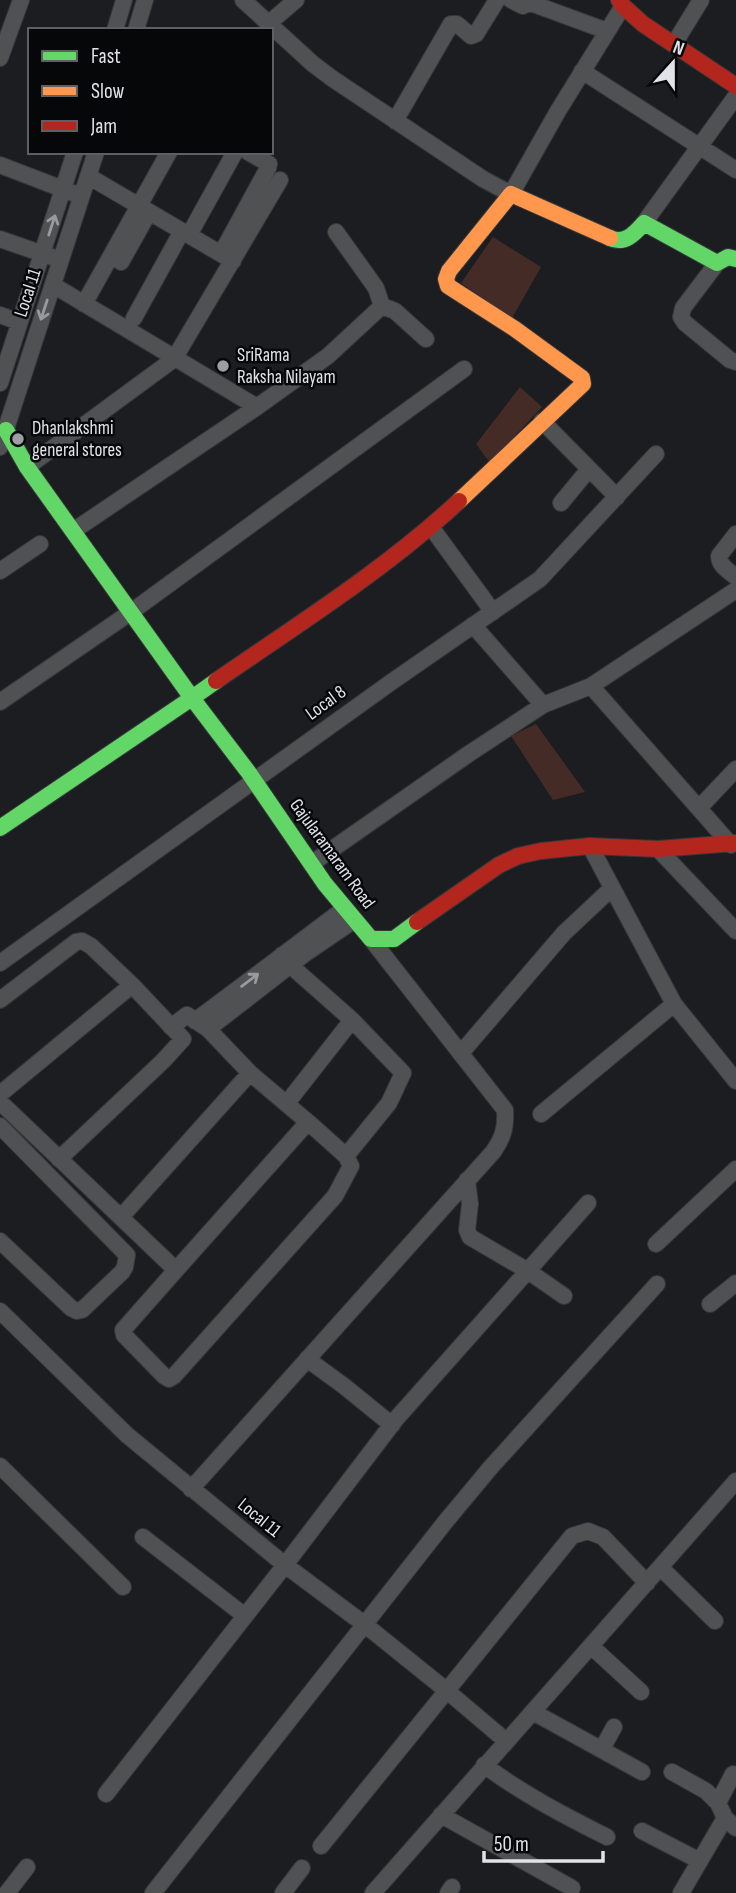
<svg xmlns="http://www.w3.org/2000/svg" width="736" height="1893" font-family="'Sofia Sans Condensed',sans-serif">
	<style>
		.green { fill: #452b26 }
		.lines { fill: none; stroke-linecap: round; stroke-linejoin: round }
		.street-casing { stroke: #36373a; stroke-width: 18 }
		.fast-casing { stroke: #36373a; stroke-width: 18 }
		.slow-casing { stroke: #36373a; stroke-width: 18 }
		.jam-casing { stroke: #36373a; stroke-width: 18 }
		.street { stroke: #505153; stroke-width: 16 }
		.fast { stroke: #63d668; stroke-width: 16 }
		.slow { stroke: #ff974d; stroke-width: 16 }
		.jam { stroke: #b3261e; stroke-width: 16 }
		.oneway { stroke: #989a9e }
		.poi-dot { fill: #9c9ea2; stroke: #060709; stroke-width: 2.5 }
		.labels { text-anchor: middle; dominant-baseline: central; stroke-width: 5; stroke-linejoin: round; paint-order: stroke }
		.street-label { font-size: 19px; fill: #e1e3e8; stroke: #060709 }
		.poi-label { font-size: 19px; fill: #e1e3e8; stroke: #060709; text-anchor: start }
	</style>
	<rect width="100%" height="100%" fill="#1b1d21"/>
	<path class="green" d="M 493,237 L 541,267 L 512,318 L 461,283 Z
		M 520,387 L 542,407 L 490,463 L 476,444 Z
		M 536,724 L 585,792 L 553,800 L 511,736 Z"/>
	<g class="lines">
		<g class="street-casing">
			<path id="street" d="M 243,0 L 313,64 L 333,79 L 483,179 L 511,194 L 558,111 L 623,6
				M 511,0 L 523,6 L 528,2 L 607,31
				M 268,24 L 296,0
				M 115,30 L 124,0
				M 136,30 L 145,0
				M 674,44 L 701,0
				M 0,58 L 21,0
				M 582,71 L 736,170
				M 395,121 L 451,24 L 457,24 L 471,36 L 476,34 L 497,0
				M 0,165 L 73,193
				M 88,176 L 233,261
				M 644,223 L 736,96
				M 189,235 L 235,152
				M 0,239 L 52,257
				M 221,254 L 268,168 L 269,164 L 248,152
				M 121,262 L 149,212
				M 717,263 L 683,308 L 681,317 L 685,323 L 730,360 L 736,362
				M 53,285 L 257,407 L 328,356 L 382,306 L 376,288 L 336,232
				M 84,304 L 169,152
				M 382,306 L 395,311 L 426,339
				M 0,315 L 19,322
				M 134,318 L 182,231
				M 0,383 L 75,152
				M 542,421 L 617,497
				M 0,447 L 96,152
				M 27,467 L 174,359 L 280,180
				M 561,503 L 589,469
				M 431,527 L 493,612
				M 73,531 L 257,407
				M 736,534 L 719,556 C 719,566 729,571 736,577
				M 0,571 L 40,544
				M 473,625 L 543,705
				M 591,686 L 731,845
				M 0,702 L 131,612 L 464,369
				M 699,808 L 736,769
				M 590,846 L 674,1004 L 736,1081
				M 658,849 L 736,931
				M 311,864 L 467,755 L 543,705 L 591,686 L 736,590
				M 282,955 L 291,966 L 352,1020 L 403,1073 L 389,1103 L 346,1156
				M 0,963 L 390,683 L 540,579 L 656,454
				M 0,1000 L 76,942 L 82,941 L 91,946 L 132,985 L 183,1039 L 163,1061 L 59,1159
				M 195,1021 L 344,909
				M 171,1027 L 187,1015 L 208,1029 L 250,1073 L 308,1122 L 176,1270
				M 208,1029 L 306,953 L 353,921
				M 461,1053 L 564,933 L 612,888
				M 0,1094 L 132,985
				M 0,1102 L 176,1270 L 123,1330 L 124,1335 L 164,1376 L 169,1379 L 174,1376 L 335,1196 L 351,1166 L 346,1156 L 308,1122
				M 287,1103 L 352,1020
				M 541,1114 L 674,1004
				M 0,1126 L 127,1255 L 125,1267 L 122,1272 L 82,1310 L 77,1311 L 71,1308 L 0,1241
				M 467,1180 L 470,1204 L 467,1230 L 470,1237 L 528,1271 L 564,1296
				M 121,1217 L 250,1073
				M 656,1244 L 736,1169
				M 710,1304 L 736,1283
				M 0,1311 L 127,1435 L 285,1565 L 364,1624 L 446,1690 L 506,1741
				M 307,1359 L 344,1386 L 392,1425
				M 0,1466 L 123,1587
				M 191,1489 L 493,1152 C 503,1138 506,1128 505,1110 L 371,939
				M 143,1537 L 245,1616
				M 660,1567 L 715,1621
				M 591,1646 L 641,1692
				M 533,1712 L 642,1772
				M 602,1749 L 614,1727
				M 484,1765 C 523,1794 563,1815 607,1837
				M 672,1772 L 706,1791 L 718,1803 L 725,1818 L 736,1828
				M 106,1794 L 285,1565 L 396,1419 L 588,1203
				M 718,1803 L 733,1774
				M 441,1815 L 572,1888
				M 642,1831 L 700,1861
				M 321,1846 L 572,1536 L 588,1531 L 603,1537 L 647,1583
				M 7,1893 L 27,1867
				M 153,1893 L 446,1521 L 491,1467 L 657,1284
				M 283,1893 L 302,1868
				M 373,1893 L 736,1481
				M 448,1893 L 452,1887
				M 681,1893 L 725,1818"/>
		</g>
		<g class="fast-casing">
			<path id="fast" d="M 610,238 C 625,245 635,233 644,223 L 717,263 L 728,257 L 736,259
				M 6,430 L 27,467 L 192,698 L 216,681
				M 0,828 L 192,698 L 249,773 L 325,884 L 371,939 L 394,939 L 417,922"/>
		</g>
		<g class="slow-casing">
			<path id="slow" d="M 459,501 L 583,384 L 582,378 L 515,329 L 448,286 L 446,279 L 449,271 L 511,194 L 610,238"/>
		</g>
		<g class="jam-casing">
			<path id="jam" d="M 619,0 L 623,6 L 643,24 L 736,86
				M 216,681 C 297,625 386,569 459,501
				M 417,922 L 499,865 L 518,856 L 541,851 L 590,846 L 658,849 L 736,843"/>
		</g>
		<use href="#street" class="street"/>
		<use href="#fast" class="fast"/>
		<use href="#slow" class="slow"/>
		<use href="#jam" class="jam"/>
	</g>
	<defs><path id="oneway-shaft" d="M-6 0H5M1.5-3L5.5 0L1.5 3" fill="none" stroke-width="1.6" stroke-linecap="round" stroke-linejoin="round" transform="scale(1.75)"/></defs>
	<g class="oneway">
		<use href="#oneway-shaft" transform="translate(52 225) rotate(-72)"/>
		<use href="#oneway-shaft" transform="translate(44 310) rotate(108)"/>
		<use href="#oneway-shaft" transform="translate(250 980) rotate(-37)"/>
	</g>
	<g class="poi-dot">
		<circle cx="223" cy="366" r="7"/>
		<circle cx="18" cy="439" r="7"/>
	</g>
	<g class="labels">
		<g class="street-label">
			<text transform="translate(28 293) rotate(-72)">Local 11</text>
			<text transform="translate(326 703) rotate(-36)">Local 8</text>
			<text transform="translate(332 854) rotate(54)">Gajularamaram Road</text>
			<text transform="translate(259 1518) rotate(39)">Local 11</text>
		</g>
		<g class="poi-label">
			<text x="237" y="355">SriRama<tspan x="237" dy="22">Raksha Nilayam</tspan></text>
			<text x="32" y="428">Dhanlakshmi<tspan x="32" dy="22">general stores</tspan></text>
		</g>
	</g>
	<rect x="28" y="28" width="245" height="126" fill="#060709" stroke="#5e5f62" stroke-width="2"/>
	<rect x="42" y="51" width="35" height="10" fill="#63d668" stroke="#5e5f62" stroke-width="2"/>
	<text x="91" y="63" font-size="21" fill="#e1e3e8">Fast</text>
	<rect x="42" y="86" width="35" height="10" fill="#ff974d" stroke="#5e5f62" stroke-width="2"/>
	<text x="91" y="98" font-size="21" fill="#e1e3e8">Slow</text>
	<rect x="42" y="121" width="35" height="10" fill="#b3261e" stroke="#5e5f62" stroke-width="2"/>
	<text x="91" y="133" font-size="21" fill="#e1e3e8">Jam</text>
	<g transform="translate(673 63) rotate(21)" stroke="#060709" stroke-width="5" paint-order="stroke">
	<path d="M0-5L12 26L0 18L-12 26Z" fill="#e1e3e8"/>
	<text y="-10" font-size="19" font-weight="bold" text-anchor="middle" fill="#e1e3e8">N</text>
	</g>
	<path d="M484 1851v10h119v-10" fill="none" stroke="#e1e3e8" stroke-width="3.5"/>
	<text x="494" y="1851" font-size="21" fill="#e1e3e8" stroke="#060709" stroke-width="5" paint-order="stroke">50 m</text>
</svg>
